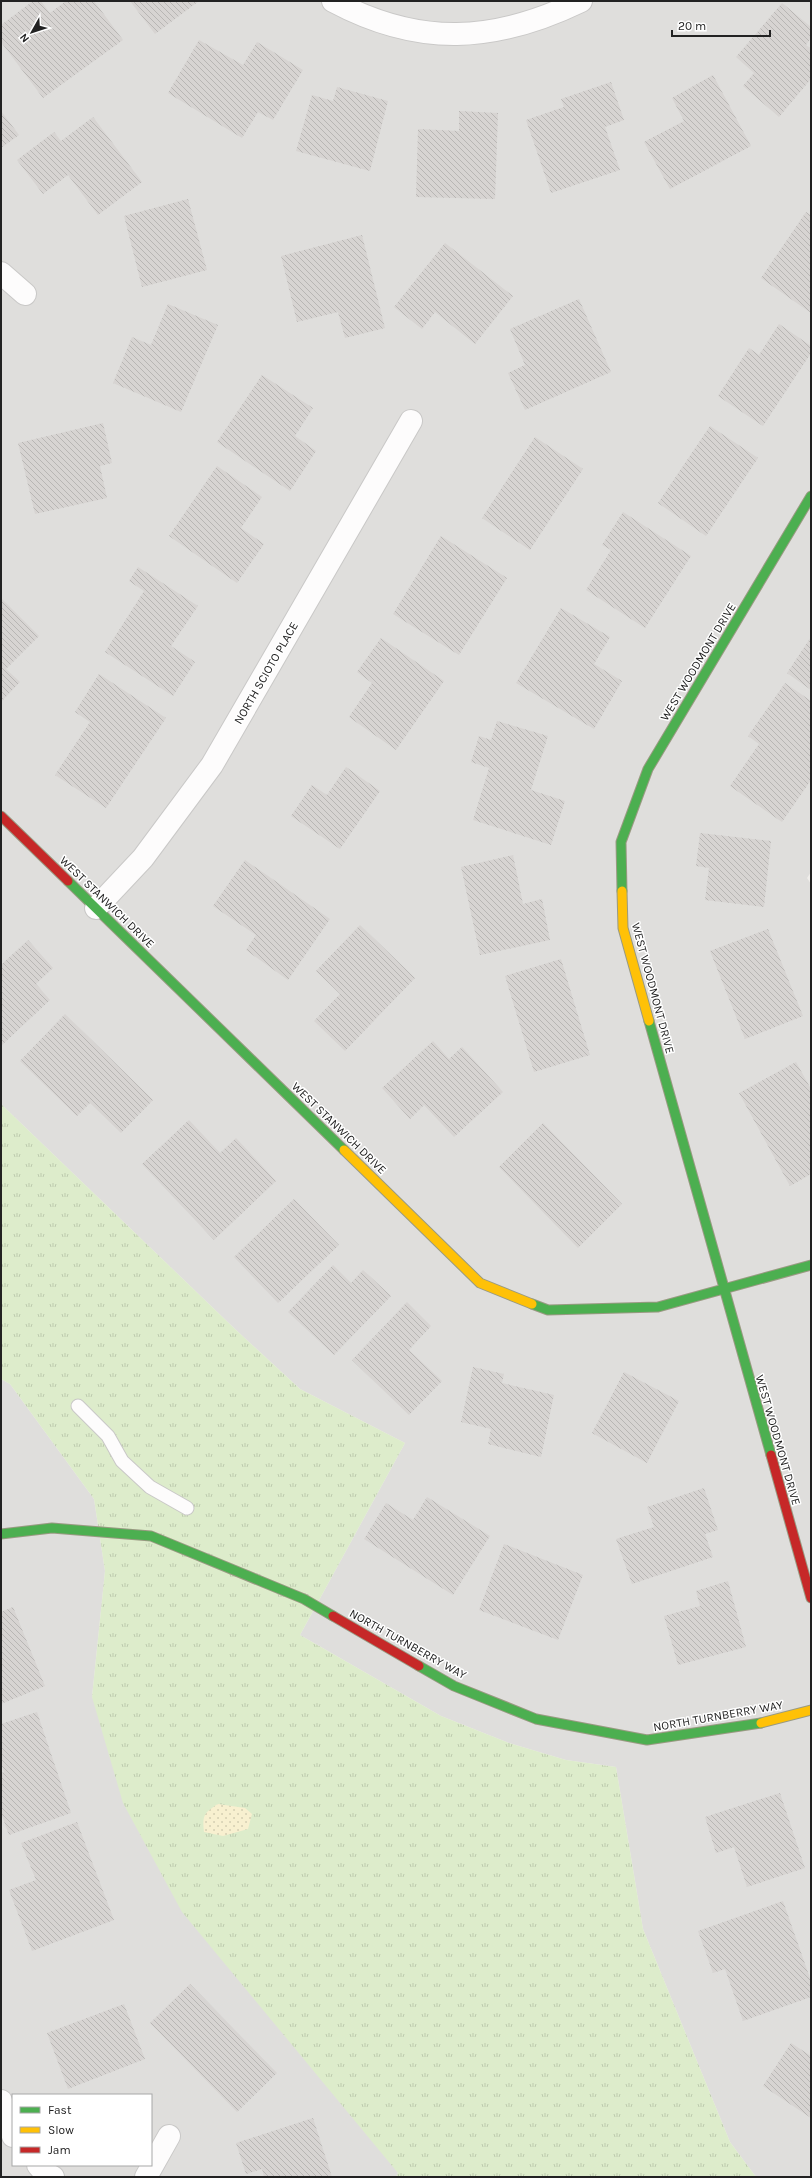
<svg xmlns="http://www.w3.org/2000/svg" width="812" height="2178" font-family="Karla,sans-serif">
	<style>
		.residential { fill: #dfdedc; fill-rule: evenodd }
		.grass { fill: url(#grass-tufts) }
		.sand { fill: url(#sand-dots) }
		.building { fill: url(#building-back-hatch) }
		.lines { fill: none; stroke-linecap: round; stroke-linejoin: round }
		.lane-casing { stroke: #c9c8c7; stroke-width: 15 }
		.street-casing { stroke: #c9c8c7; stroke-width: 24 }
		.fast-casing { stroke: #999a82; stroke-width: 11 }
		.slow-casing { stroke: #999a82; stroke-width: 11 }
		.jam-casing { stroke: #999a82; stroke-width: 11 }
		.lane { stroke: #fdfcfc; stroke-width: 13 }
		.street { stroke: #fdfcfc; stroke-width: 22 }
		.fast { stroke: #4caf50; stroke-width: 9 }
		.slow { stroke: #ffc107; stroke-width: 9 }
		.jam { stroke: #c62828; stroke-width: 9 }
		.labels { text-anchor: middle; dominant-baseline: central; stroke-width: 3; stroke-linejoin: round; paint-order: stroke }
		.street-label { font-size: 12px; fill: #222; stroke: #fff }
	</style>
	<defs>
		<pattern id="grass-tufts" width="24" height="20" patternUnits="userSpaceOnUse"><rect width="24" height="20" fill="#ddeccb"/><path d="M3 7l-1-3M5 7V3M7 7l1-3M15 17l-1-3M17 17v-4M19 17l1-3" fill="none" stroke="#bdcaae"/></pattern>
		<pattern id="sand-dots" width="8" height="8" patternUnits="userSpaceOnUse"><rect width="8" height="8" fill="#f8f0d0"/><path d="M2 2h.1M6 6h.1" fill="none" stroke="#d4ceb2" stroke-width="1.8" stroke-linecap="round"/></pattern>
		<pattern id="building-back-hatch" width="6" height="6" patternUnits="userSpaceOnUse"><rect width="6" height="6" fill="#d7d4d2"/><path d="M-1 5l2 2M0 0l6 6M5-1l2 2" fill="none" stroke="#b8b6b4"/></pattern>
	</defs>
	<rect width="100%" height="100%" fill="#f0eeeb"/>
	<path class="residential" d="M 1,1 L 811,1 L 811,872 L 807,878 L 811,884 L 811,2177 L 756,2177 L 730,2142 L 643,1929 L 616,1767 L 566,1760 L 509,1743 L 441,1716 L 300,1635 L 405,1443 L 300,1389 L 236,1330 L 1,1104 Z
		M 1,1379 L 10,1384 L 94,1499 L 105,1571 L 92,1697 L 398,2173 L 396,2177 L 1,2177 ZM 13,2095 L 151,2095 L 151,2165 L 13,2165 Z"/>
	<path class="grass" d="M 1,1104 L 236,1330 L 300,1389 L 405,1443 L 300,1635 L 441,1716 L 509,1743 L 566,1760 L 616,1767 L 643,1929 L 730,2142 L 756,2177 L 396,2177 L 398,2173 L 182,1912 L 123,1803 L 92,1697 L 105,1571 L 94,1499 L 10,1384 L 1,1379 Z"/>
	<path class="sand" d="M 218,1804 L 245,1808 L 252,1814 L 248,1829 L 223,1836 L 204,1832 C 202,1815 204,1813 218,1804 Z"/>
	<path class="building" d="M 33,1 L 41,1 L 50,13 L 66,1 L 94,1 L 123,40 L 43,98 L 1,42 L 1,25 Z
		M 130,1 L 199,1 L 155,34 Z
		M 782,3 L 811,27 L 811,38 L 806,45 L 811,49 L 811,79 L 779,117 L 743,86 L 754,73 L 736,57 Z
		M 199,40 L 243,65 L 257,42 L 303,70 L 273,120 L 258,112 L 242,138 L 168,93 Z
		M 713,75 L 751,146 L 670,189 L 644,142 L 684,121 L 672,98 Z
		M 611,82 L 624,120 L 605,127 L 620,170 L 551,193 L 526,120 L 564,107 L 561,99 Z
		M 337,87 L 388,101 L 370,171 L 296,151 L 312,95 L 333,101 Z
		M 1,111 L 19,135 L 1,148 Z
		M 459,111 L 498,113 L 495,199 L 416,197 L 418,129 L 459,131 Z
		M 93,117 L 142,182 L 98,215 L 68,175 L 43,194 L 17,160 L 54,132 L 61,141 Z
		M 188,199 L 207,270 L 142,287 L 124,216 Z
		M 806,212 L 811,215 L 811,313 L 761,278 Z
		M 362,235 L 385,328 L 345,338 L 338,312 L 297,322 L 281,256 Z
		M 445,243 L 513,296 L 475,344 L 435,312 L 422,329 L 394,307 Z
		M 579,299 L 611,372 L 525,410 L 508,373 L 525,365 L 510,329 Z
		M 168,304 L 218,325 L 181,412 L 113,383 L 132,337 L 151,345 Z
		M 779,324 L 811,346 L 811,353 L 763,426 L 718,396 L 749,348 L 759,355 Z
		M 262,375 L 313,408 L 295,436 L 316,451 L 290,491 L 217,442 Z
		M 103,423 L 112,463 L 100,466 L 107,498 L 35,514 L 18,443 Z
		M 710,426 L 758,458 L 706,536 L 658,503 Z
		M 535,437 L 583,469 L 530,550 L 482,518 Z
		M 217,466 L 262,497 L 241,528 L 264,544 L 237,583 L 169,536 Z
		M 623,512 L 691,556 L 645,628 L 586,590 L 611,550 L 602,545 Z
		M 441,536 L 507,578 L 459,655 L 393,614 Z
		M 138,567 L 198,606 L 171,646 L 195,662 L 173,696 L 105,652 L 144,591 L 129,581 Z
		M 1,598 L 39,636 L 6,669 L 20,682 L 1,702 Z
		M 561,608 L 610,637 L 594,664 L 622,681 L 594,729 L 516,683 Z
		M 811,637 L 811,690 L 787,673 Z
		M 381,638 L 444,681 L 396,750 L 349,717 L 372,683 L 357,672 Z
		M 99,674 L 166,718 L 106,808 L 55,775 L 90,722 L 75,712 Z
		M 785,683 L 811,701 L 811,780 L 782,822 L 730,786 L 759,744 L 748,736 Z
		M 497,721 L 548,736 L 531,790 L 565,801 L 551,845 L 473,820 L 489,768 L 471,762 L 479,736 L 491,740 Z
		M 346,767 L 380,791 L 340,849 L 291,816 L 312,785 L 327,795 Z
		M 700,833 L 771,841 L 764,907 L 705,900 L 709,868 L 696,866 Z
		M 513,855 L 523,904 L 542,899 L 550,940 L 480,955 L 461,867 Z
		M 245,860 L 330,919 L 288,980 L 246,950 L 256,935 L 213,906 Z
		M 360,925 L 415,978 L 345,1051 L 314,1021 L 340,994 L 316,971 Z
		M 768,929 L 803,1016 L 745,1039 L 710,951 Z
		M 28,940 L 53,968 L 36,984 L 50,1000 L 1,1046 L 1,965 Z
		M 561,959 L 590,1055 L 534,1072 L 505,976 Z
		M 65,1014 L 153,1100 L 121,1133 L 90,1103 L 77,1116 L 20,1061 Z
		M 433,1041 L 449,1059 L 462,1047 L 503,1092 L 454,1137 L 424,1105 L 410,1119 L 382,1088 Z
		M 796,1062 L 811,1089 L 811,1174 L 790,1186 L 739,1093 Z
		M 189,1120 L 220,1153 L 236,1138 L 276,1181 L 214,1240 L 142,1164 Z
		M 543,1123 L 622,1204 L 578,1248 L 499,1167 Z
		M 294,1199 L 339,1245 L 278,1303 L 234,1257 Z
		M 333,1265 L 351,1283 L 363,1270 L 391,1296 L 334,1355 L 288,1312 Z
		M 407,1302 L 431,1326 L 409,1350 L 442,1381 L 409,1415 L 352,1360 Z
		M 473,1367 L 504,1374 L 502,1383 L 554,1395 L 541,1457 L 488,1444 L 491,1429 L 461,1422 Z
		M 624,1372 L 679,1401 L 647,1463 L 592,1433 Z
		M 704,1488 L 718,1530 L 705,1534 L 713,1557 L 632,1584 L 616,1539 L 654,1527 L 647,1507 Z
		M 427,1497 L 490,1536 L 453,1595 L 364,1539 L 386,1503 L 413,1520 Z
		M 504,1544 L 583,1575 L 558,1640 L 479,1610 Z
		M 728,1581 L 746,1647 L 678,1665 L 664,1616 L 700,1606 L 696,1591 Z
		M 13,1607 L 45,1686 L 1,1704 L 1,1612 Z
		M 37,1712 L 71,1813 L 9,1835 L 1,1813 L 1,1773 L 4,1772 L 1,1764 L 1,1724 Z
		M 780,1793 L 805,1868 L 747,1887 L 734,1847 L 716,1853 L 705,1817 Z
		M 77,1822 L 114,1920 L 32,1951 L 9,1890 L 36,1880 L 21,1843 Z
		M 783,1901 L 811,1981 L 811,1997 L 743,2021 L 725,1969 L 713,1973 L 698,1931 Z
		M 190,1984 L 277,2073 L 237,2112 L 150,2023 Z
		M 124,2004 L 145,2059 L 68,2089 L 47,2033 Z
		M 791,2043 L 811,2056 L 811,2118 L 763,2086 Z
		M 313,2118 L 332,2177 L 264,2177 L 262,2169 L 246,2174 L 236,2143 Z"/>
	<g class="lines">
		<g class="lane-casing">
			<path id="lane" d="M 78,1406 L 108,1436 L 122,1461 L 150,1487 L 187,1508"/>
		</g>
		<g class="street-casing">
			<path id="street" d="M 333,1 C 419,47 494,43 581,1
				M 1,273 L 25,294
				M 96,908 L 143,858 L 212,765 L 411,421
				M 1,2101 L 13,2136
				M 38,2165 L 44,2172 L 53,2177
				M 146,2177 L 169,2136"/>
		</g>
		<g class="fast-casing">
			<path id="fast" d="M 68,881 L 344,1150
				M 622,891 L 621,842 L 648,769 L 811,496
				M 649,1021 L 771,1455
				M 532,1304 L 548,1310 L 658,1307 L 811,1265
				M 1,1534 L 52,1528 L 151,1536 L 304,1599 L 333,1616
				M 419,1666 L 454,1686 L 536,1719 L 647,1740 L 761,1723"/>
		</g>
		<g class="slow-casing">
			<path id="slow" d="M 622,891 L 623,928 L 649,1021
				M 344,1150 L 480,1283 L 532,1304
				M 761,1723 L 811,1710"/>
		</g>
		<g class="jam-casing">
			<path id="jam" d="M 1,816 L 68,881
				M 771,1455 L 811,1598
				M 333,1616 L 419,1666"/>
		</g>
		<use href="#lane" class="lane"/>
		<use href="#street" class="street"/>
		<use href="#fast" class="fast"/>
		<use href="#slow" class="slow"/>
		<use href="#jam" class="jam"/>
	</g>
	<g class="labels">
		<g class="street-label">
			<text transform="translate(698 662) rotate(-59)">WEST WOODMONT DRIVE</text>
			<text transform="translate(266 673) rotate(-60)">NORTH SCIOTO PLACE</text>
			<text transform="translate(107 902) rotate(44)">WEST STANWICH DRIVE</text>
			<text transform="translate(653 988) rotate(75)">WEST WOODMONT DRIVE</text>
			<text transform="translate(339 1128) rotate(44)">WEST STANWICH DRIVE</text>
			<text transform="translate(778 1440) rotate(74)">WEST WOODMONT DRIVE</text>
			<text transform="translate(408 1644) rotate(29)">NORTH TURNBERRY WAY</text>
			<text transform="translate(718 1716) rotate(-10)">NORTH TURNBERRY WAY</text>
		</g>
	</g>
	<rect width="812" height="2178" fill="none" stroke="#222222" stroke-width="4"/>
	<rect x="12" y="2094" width="140" height="72" fill="#ffffff" stroke="#a7a7a7"/>
	<rect x="20" y="2107" width="20" height="6" fill="#4caf50" stroke="#a7a7a7"/>
	<text x="48" y="2114" font-size="12" fill="#222222">Fast</text>
	<rect x="20" y="2127" width="20" height="6" fill="#ffc107" stroke="#a7a7a7"/>
	<text x="48" y="2134" font-size="12" fill="#222222">Slow</text>
	<rect x="20" y="2147" width="20" height="6" fill="#c62828" stroke="#a7a7a7"/>
	<text x="48" y="2154" font-size="12" fill="#222222">Jam</text>
	<g transform="translate(32 32) rotate(231)" stroke="#ffffff" stroke-width="3" paint-order="stroke">
	<path d="M0-3L7 15L0 10L-7 15Z" fill="#222222"/>
	<text y="-6" font-size="11" font-weight="bold" text-anchor="middle" fill="#222222">N</text>
	</g>
	<path d="M672 30v6h98v-6" fill="none" stroke="#222222" stroke-width="2"/>
	<text x="678" y="30" font-size="12" fill="#222222" stroke="#ffffff" stroke-width="3" paint-order="stroke">20 m</text>
</svg>
